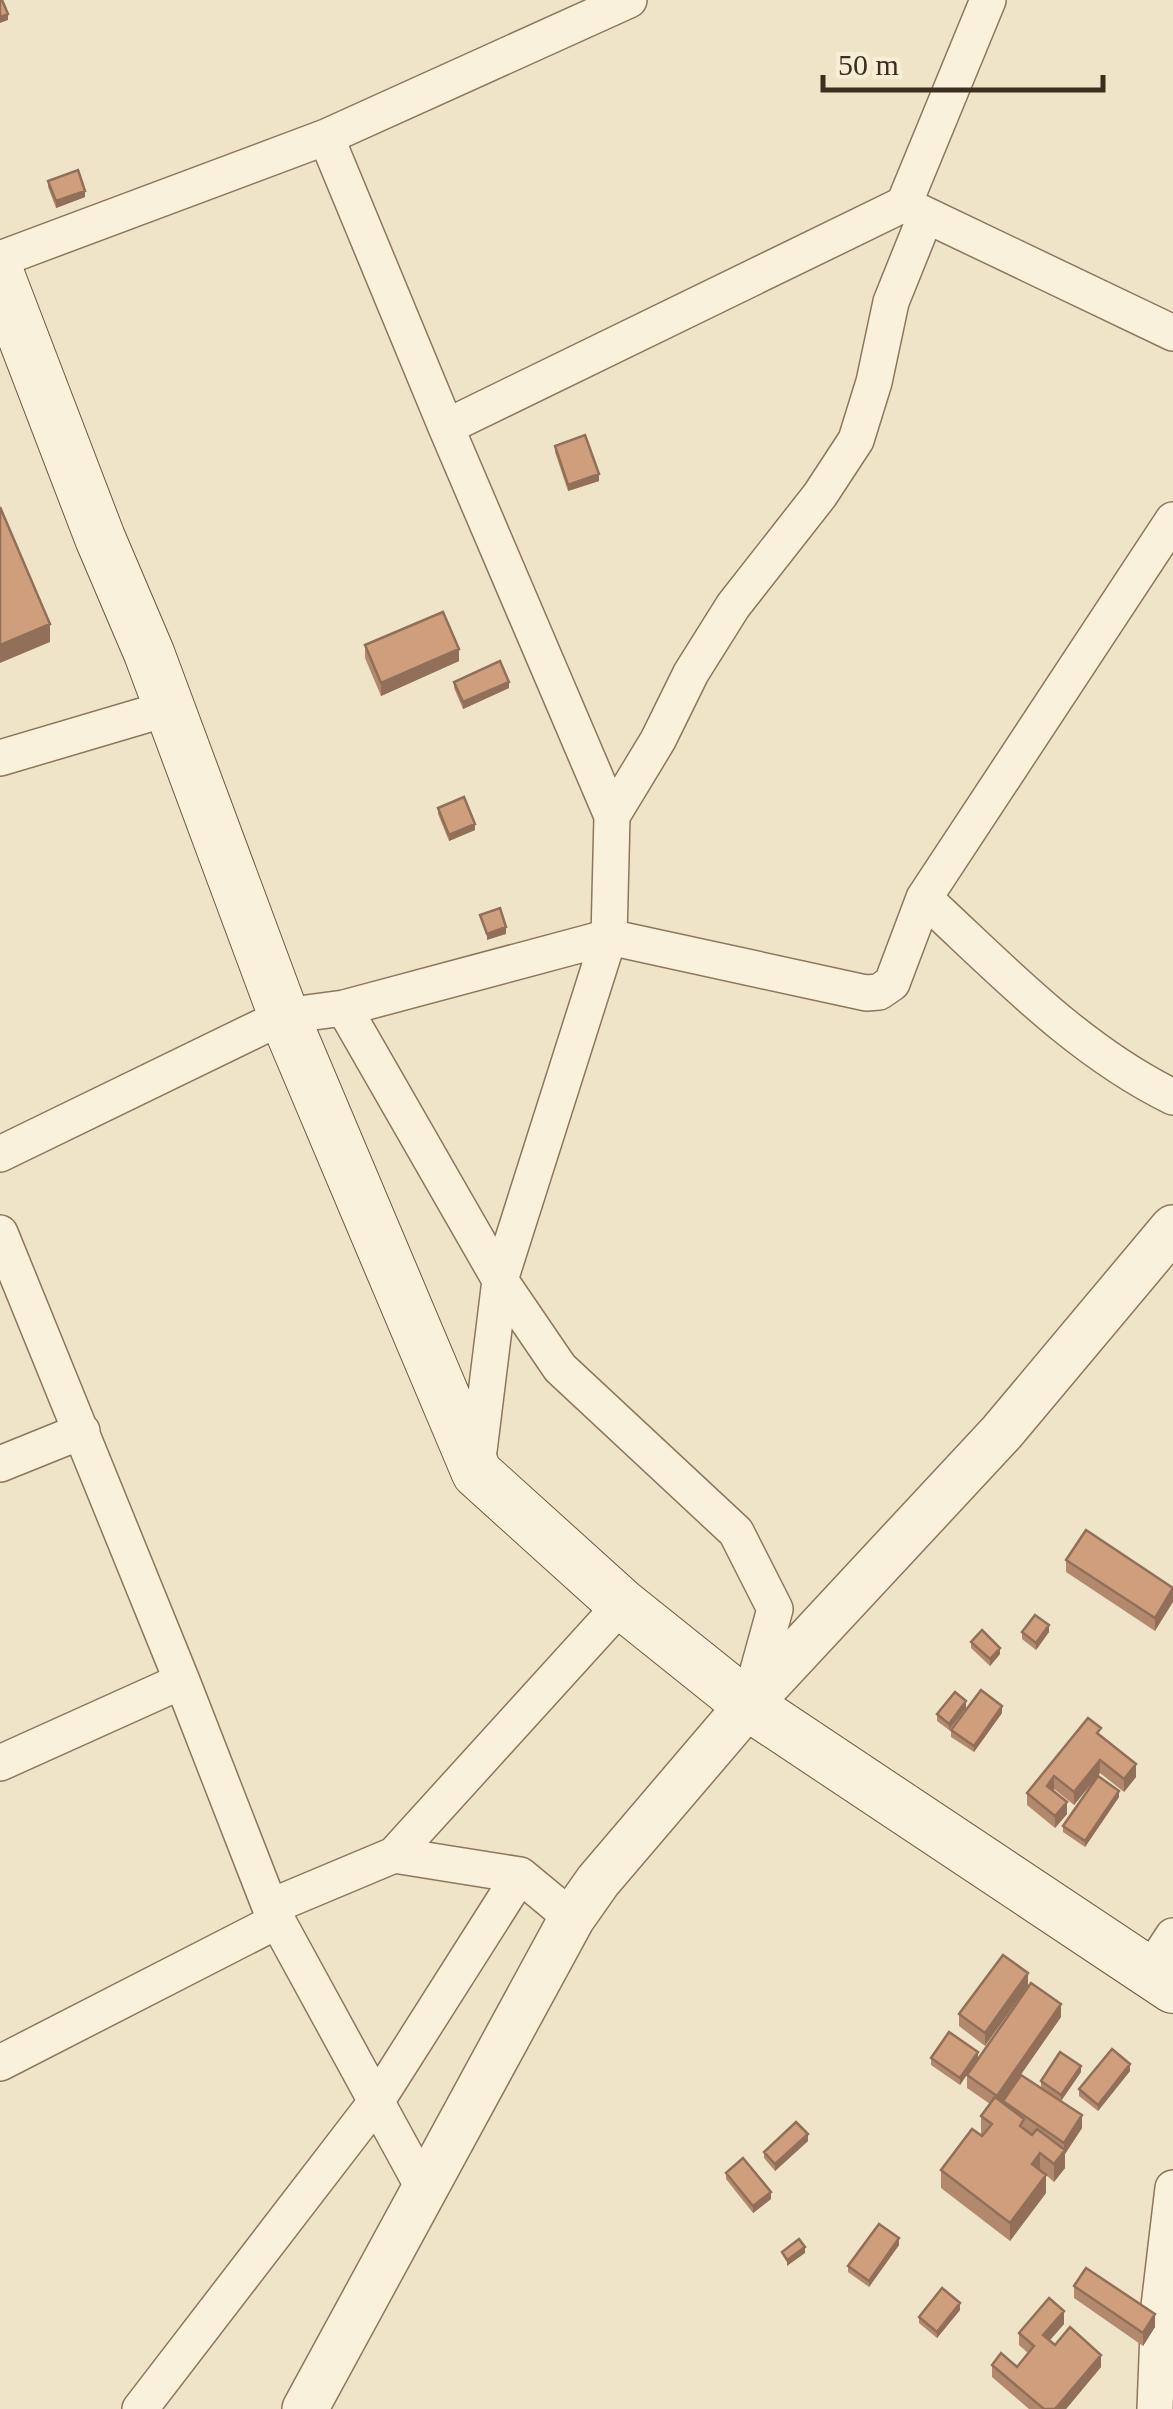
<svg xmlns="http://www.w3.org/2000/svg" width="1173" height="2409" font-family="Georgia,serif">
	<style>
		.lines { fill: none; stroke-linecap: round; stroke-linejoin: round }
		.minor-casing { stroke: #8d765c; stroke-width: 38 }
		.tertiary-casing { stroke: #8d765c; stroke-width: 48 }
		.secondary-casing { stroke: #6f573f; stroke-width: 52 }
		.minor { stroke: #faf1dc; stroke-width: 35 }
		.tertiary { stroke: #faf1dc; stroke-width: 45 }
		.secondary { stroke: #faf1dc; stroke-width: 50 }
		.wall { fill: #b2896c }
		.shaded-wall { fill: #916f58 }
		.building { fill: #cf9f7d; stroke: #916f58; stroke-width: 2.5 }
	</style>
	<rect width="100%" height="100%" fill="#f0e4c8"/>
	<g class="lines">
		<g class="minor-casing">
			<path id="minor" d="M 326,137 L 446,427 L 612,816 L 609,937 L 500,1280 L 477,1467
				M 905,205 L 1173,333
				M 0,259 L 326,137 L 629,0
				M 446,427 L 904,204 L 988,0
				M 0,758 L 169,708
				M 612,816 L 658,740 L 691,673 L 733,606 L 820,495 L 856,440 L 874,382 L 891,302 L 926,215
				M 924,898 C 1002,970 1077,1050 1173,1097
				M 344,1008 L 500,1280 L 560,1368 L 736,1532 L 775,1609 L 749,1703
				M 0,1154 L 284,1016 L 344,1008 L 609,937 L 866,993 L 879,992 L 892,983 L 924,898 L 1173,520
				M 0,1233 L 182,1681 L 270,1907 L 424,2189
				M 0,1464 L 82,1431
				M 0,1763 L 182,1681
				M 394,1855 L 520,1875 L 572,1918
				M 270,1907 L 394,1855 L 622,1604
				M 1150,1971 L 1173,1936
				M 0,2063 L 277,1921
				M 140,2409 L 376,2102 L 520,1875
				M 1155,2409 L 1159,2306 L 1173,2188"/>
		</g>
		<g class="tertiary-casing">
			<path id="tertiary" d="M 305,2409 L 572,1918 L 598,1881 L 748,1705 L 1002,1432 L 1173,1228"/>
		</g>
		<g class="secondary-casing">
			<path id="secondary" d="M 0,277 L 100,538 L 149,653 L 284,1016 L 477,1473 L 622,1604 L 748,1705 L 1173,1988"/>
		</g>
		<use href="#minor" class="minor"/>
		<use href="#tertiary" class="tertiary"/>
		<use href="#secondary" class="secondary"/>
	</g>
	<path class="wall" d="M 48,181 L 85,197 L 56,208 L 48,187 Z
		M 555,446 L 599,481 L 568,491 L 555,452 Z
		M 365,645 L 459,661 L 381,696 L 365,658 Z
		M 454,682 L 509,688 L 463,709 L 454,688 Z
		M 438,808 L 475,830 L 449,841 L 438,814 Z
		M 1066,1560 L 1173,1588 L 1155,1631 L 1066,1572 Z
		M 1022,1632 L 1049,1632 L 1036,1650 L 1022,1639 Z
		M 971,1642 L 1000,1654 L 990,1666 L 971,1648 Z
		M 966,1708 L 949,1730 L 937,1721 L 937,1714 Z
		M 1002,1713 L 974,1752 L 951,1737 L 951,1730 Z
		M 1101,1735 L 1136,1777 L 1124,1792 L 1100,1773 L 1074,1805 L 1054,1789 L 1053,1791 L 1067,1814 L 1055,1828 L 1027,1805 L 1027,1793 Z
		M 1119,1797 L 1085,1847 L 1063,1832 L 1063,1826 Z
		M 1003,1955 L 985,2046 L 959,2026 L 959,2014 Z
		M 1061,2017 L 1001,2102 L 1003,2104 L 1003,2101 L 1082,2128 L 1065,2154 L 1065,2168 L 1054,2182 L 1046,2175 L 1046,2193 L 1010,2241 L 941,2188 L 941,2170 L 983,2136 L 981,2134 L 981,2116 L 990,2104 L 967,2088 L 967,2075 Z
		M 931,2058 L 978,2058 L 960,2085 L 931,2065 Z
		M 1130,2071 L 1098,2111 L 1079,2096 L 1079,2089 Z
		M 1081,2072 L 1061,2101 L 1041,2087 L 1041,2081 Z
		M 808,2141 L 775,2171 L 764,2158 L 764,2152 Z
		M 726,2173 L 771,2199 L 753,2213 L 726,2179 Z
		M 899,2245 L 869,2287 L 848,2272 L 848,2266 Z
		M 1074,2286 L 1155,2327 L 1143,2346 L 1074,2298 Z
		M 960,2310 L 937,2338 L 919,2323 L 919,2317 Z
		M 1064,2324 L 1050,2340 L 1055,2345 L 1101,2367 L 1066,2409 L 1029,2409 L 992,2377 L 992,2365 L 1017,2367 L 1028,2353 L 1019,2345 L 1019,2333 Z"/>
	<path class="shaded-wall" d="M 8,14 L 8,20 L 0,23 L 0,17 Z
		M 85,191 L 85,197 L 56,208 L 56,201 Z
		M 599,474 L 599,481 L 568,491 L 568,485 Z
		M 50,624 L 50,642 L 0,663 L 0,645 Z
		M 459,649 L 459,661 L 381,696 L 381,683 Z
		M 509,682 L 509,688 L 463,709 L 463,702 Z
		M 475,824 L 475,830 L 449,841 L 449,835 Z
		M 506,927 L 506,934 L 487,940 L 487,934 Z
		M 1173,1589 L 1173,1602 L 1155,1631 L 1155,1618 Z
		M 1049,1625 L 1049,1632 L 1036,1650 L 1036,1643 Z
		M 1000,1648 L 1000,1654 L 990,1666 L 990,1659 Z
		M 966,1701 L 966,1708 L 949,1730 L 949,1724 Z
		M 1002,1706 L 1002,1713 L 974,1752 L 974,1746 Z
		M 1100,1760 L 1100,1773 L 1074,1805 L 1074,1792 Z
		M 1136,1764 L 1136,1777 L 1124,1792 L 1124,1779 Z
		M 1054,1776 L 1054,1789 L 1047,1799 L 1047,1786 Z
		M 1119,1791 L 1119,1797 L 1085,1847 L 1085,1841 Z
		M 1067,1802 L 1067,1814 L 1055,1828 L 1055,1816 Z
		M 1028,1973 L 1028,1986 L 985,2046 L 985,2033 Z
		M 1061,2004 L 1061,2017 L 997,2109 L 997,2096 Z
		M 978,2052 L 978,2058 L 960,2085 L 960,2078 Z
		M 1130,2064 L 1130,2071 L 1098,2111 L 1098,2105 Z
		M 1081,2066 L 1081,2072 L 1061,2101 L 1061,2095 Z
		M 1082,2115 L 1082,2128 L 1065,2154 L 1065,2168 L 1054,2182 L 1054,2164 L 1064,2151 L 1064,2143 Z
		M 808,2134 L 808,2141 L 775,2171 L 775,2164 Z
		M 1040,2153 L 1040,2171 L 1032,2164 Z
		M 1046,2175 L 1046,2193 L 1010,2241 L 1010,2223 Z
		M 771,2192 L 771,2199 L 753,2213 L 753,2206 Z
		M 899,2238 L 899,2245 L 869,2287 L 869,2281 Z
		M 805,2247 L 805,2253 L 787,2266 L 787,2260 Z
		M 960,2303 L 960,2310 L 937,2338 L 937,2332 Z
		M 1064,2311 L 1064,2324 L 1043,2348 L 1043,2335 Z
		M 1155,2314 L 1155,2327 L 1143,2346 L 1143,2333 Z
		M 1101,2355 L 1101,2367 L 1066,2409 L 1055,2409 Z"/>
	<path class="building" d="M 0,0 L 2,0 L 8,14 L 0,17 Z
		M 78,170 L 85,191 L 56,201 L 48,181 Z
		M 585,435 L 599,474 L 568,485 L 555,446 Z
		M 0,507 L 50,624 L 0,645 Z
		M 443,612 L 459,649 L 381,683 L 365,645 Z
		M 500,661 L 509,682 L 463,702 L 454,682 Z
		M 464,797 L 475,824 L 449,835 L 438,808 Z
		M 500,908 L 506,927 L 487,934 L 480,915 Z
		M 1086,1530 L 1173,1588 L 1155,1618 L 1066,1560 Z
		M 1035,1615 L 1049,1625 L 1036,1643 L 1022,1632 Z
		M 982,1630 L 1000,1648 L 990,1659 L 971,1642 Z
		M 981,1690 L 1002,1706 L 974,1746 L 951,1730 Z
		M 955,1692 L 966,1701 L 949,1724 L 937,1714 Z
		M 1088,1718 L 1101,1728 L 1097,1733 L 1136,1764 L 1124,1779 L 1100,1760 L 1074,1792 L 1054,1776 L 1047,1786 L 1067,1802 L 1055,1816 L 1027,1793 Z
		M 1098,1776 L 1119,1791 L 1085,1841 L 1063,1826 Z
		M 1003,1955 L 1028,1973 L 985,2033 L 959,2014 Z
		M 1031,1983 L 1061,2004 L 997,2096 L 967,2075 Z
		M 949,2032 L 978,2052 L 960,2078 L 931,2058 Z
		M 1112,2049 L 1130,2064 L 1098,2105 L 1079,2089 Z
		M 1060,2052 L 1081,2066 L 1061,2095 L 1041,2081 Z
		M 1021,2075 L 1082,2115 L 1064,2143 L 1003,2101 Z
		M 995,2097 L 1024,2119 L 1020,2126 L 1032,2135 L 1037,2129 L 1065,2150 L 1054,2164 L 1040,2153 L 1032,2164 L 1046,2175 L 1010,2223 L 941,2170 L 972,2129 L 982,2136 L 992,2124 L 981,2116 Z
		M 796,2122 L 808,2134 L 775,2164 L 764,2152 Z
		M 743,2158 L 771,2192 L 753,2206 L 726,2173 Z
		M 879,2224 L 899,2238 L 869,2281 L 848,2266 Z
		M 799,2239 L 805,2247 L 787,2260 L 782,2252 Z
		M 1086,2268 L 1155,2314 L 1143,2333 L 1074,2286 Z
		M 942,2288 L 960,2303 L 937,2332 L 919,2317 Z
		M 1049,2298 L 1064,2311 L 1043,2335 L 1055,2345 L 1070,2327 L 1101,2355 L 1055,2409 L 1044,2409 L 992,2365 L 1001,2353 L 1017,2367 L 1034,2346 L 1019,2333 Z"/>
	<path d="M823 75v15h280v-15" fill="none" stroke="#3d2e20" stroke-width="5"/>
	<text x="838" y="75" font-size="30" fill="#3d2e20" stroke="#f7eed8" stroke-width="8" paint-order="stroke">50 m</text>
</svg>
